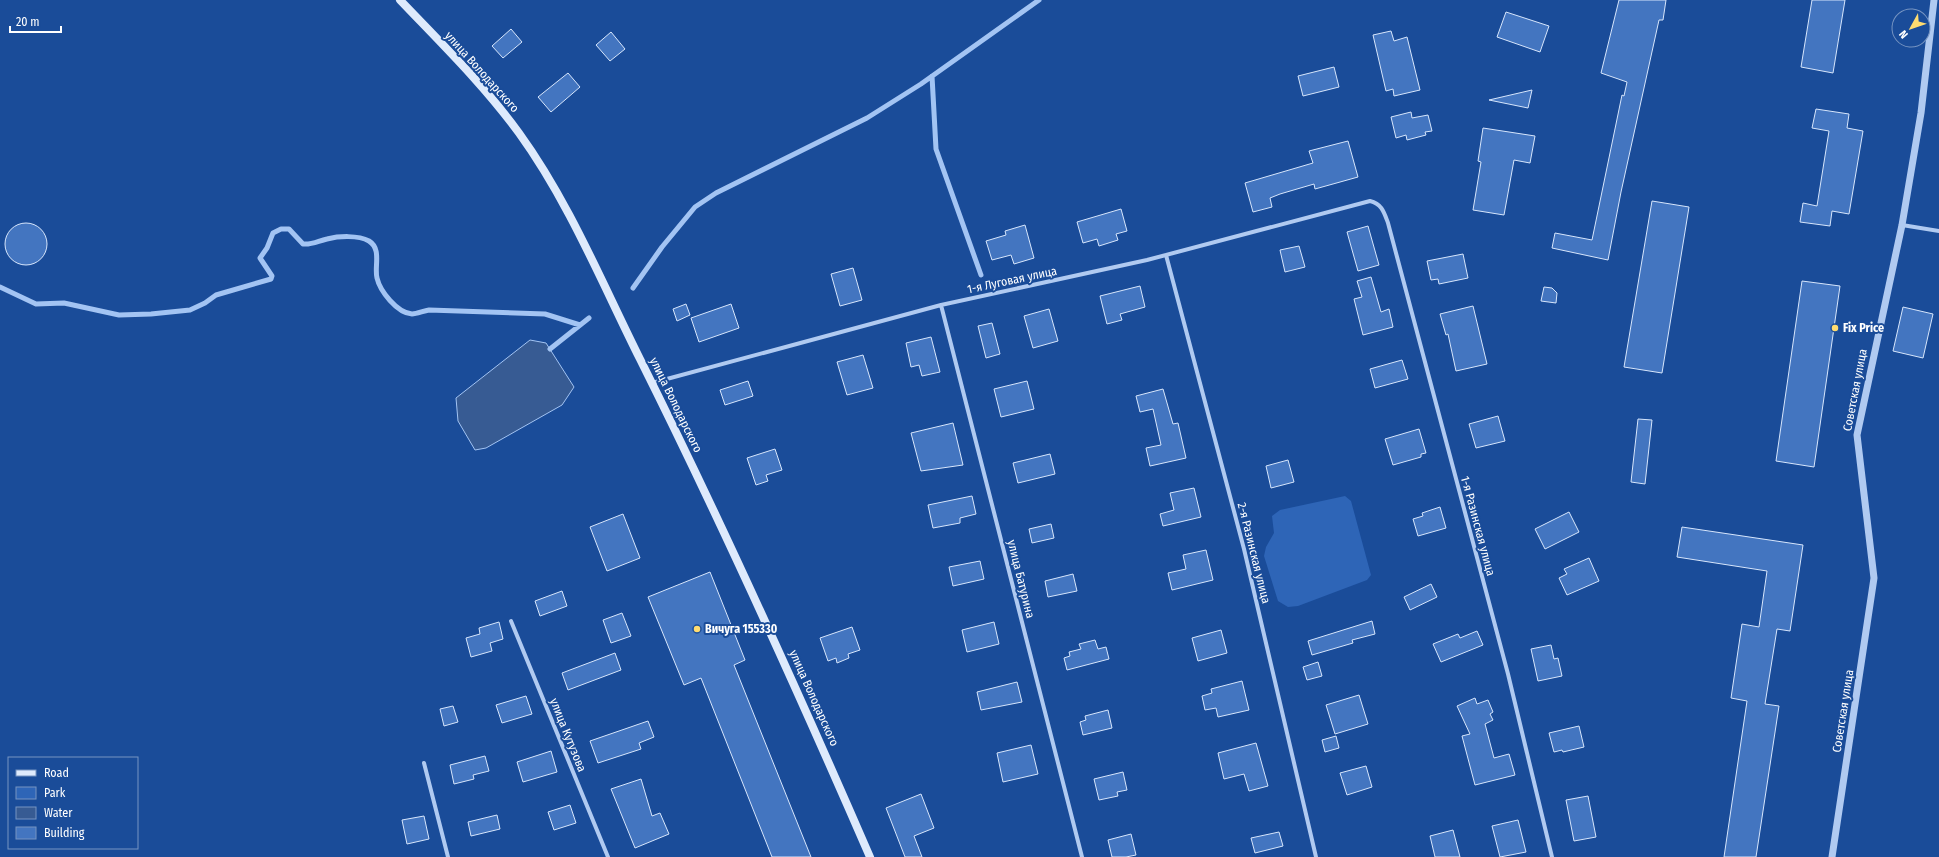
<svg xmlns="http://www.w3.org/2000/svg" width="1939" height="857" font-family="'Fira Sans Condensed',sans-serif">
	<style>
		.green { fill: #2e65b7 }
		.water { fill: #375b93; stroke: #a3c4f3 }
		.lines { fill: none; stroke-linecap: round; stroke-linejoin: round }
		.stream { stroke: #a3c4f3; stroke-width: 5 }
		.building { fill: #4375c0; stroke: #d7e6fc }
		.minor { stroke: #b0caf1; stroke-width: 4 }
		.tertiary { stroke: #b0caf1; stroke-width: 7 }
		.secondary { stroke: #deeafc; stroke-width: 8 }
		.poi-dot { fill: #ffdc70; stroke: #1a4c99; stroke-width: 1.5 }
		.labels { text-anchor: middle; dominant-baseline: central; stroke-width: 4; stroke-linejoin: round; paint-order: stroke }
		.street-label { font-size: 12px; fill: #fff; stroke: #1a4c99 }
		.poi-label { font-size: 12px; font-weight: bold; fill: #fff; stroke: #1a4c99; text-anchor: start }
	</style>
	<rect width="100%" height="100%" fill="#1a4c99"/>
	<path class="green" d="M 1345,496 L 1351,501 L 1371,575 L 1367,580 L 1298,606 L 1288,607 L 1278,601 L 1264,556 L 1266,547 L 1274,533 L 1272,516 L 1280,510 Z"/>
	<path class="water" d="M 530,340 L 546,343 L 574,387 L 562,405 L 486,448 L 475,450 L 458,421 L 456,398 Z"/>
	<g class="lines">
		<path class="stream" d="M 932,76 L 936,149 L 981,275
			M 0,287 L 36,304 L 64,303 L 119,315 L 151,314 L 190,310 L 205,303 L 216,295 L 271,279 L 272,276 L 260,258 L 267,248 L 273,233 L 281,229 L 289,229 L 303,244 C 312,245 318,241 327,239 C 339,236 358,235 369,241 C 382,249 374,267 377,278 C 380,291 397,313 412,314 C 417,314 423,311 429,310 L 545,314 L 580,325
			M 633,288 L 662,247 L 695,207 L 716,193 L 867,118 L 921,84 L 1039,0
			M 550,349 L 589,318"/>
	</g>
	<path class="building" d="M 1619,0 L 1666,0 L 1663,20 L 1659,20 L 1621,192 L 1608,260 L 1552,248 L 1555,233 L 1592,240 L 1622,95 L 1624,96 L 1627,82 L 1601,73 Z
		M 1812,0 L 1845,0 L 1833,73 L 1801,67 Z
		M 1506,12 L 1549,26 L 1540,52 L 1497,37 Z
		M 511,29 L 522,42 L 503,58 L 492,46 Z
		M 1391,31 L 1394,41 L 1407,37 L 1420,90 L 1394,96 L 1393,89 L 1386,91 L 1373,35 Z
		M 611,32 L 625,49 L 610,61 L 596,45 Z
		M 1334,67 L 1339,87 L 1303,96 L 1298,76 Z
		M 568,73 L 580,87 L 551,112 L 538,97 Z
		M 1532,90 L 1528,108 L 1489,100 Z
		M 1816,109 L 1849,114 L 1847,128 L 1863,131 L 1849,214 L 1832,211 L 1830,226 L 1800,222 L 1803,203 L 1817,206 L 1829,131 L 1812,128 Z
		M 1411,112 L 1412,118 L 1428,115 L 1432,131 L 1425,132 L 1426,135 L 1407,140 L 1406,135 L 1396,138 L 1391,117 Z
		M 1483,128 L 1535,136 L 1530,163 L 1514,160 L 1504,215 L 1473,210 L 1481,162 L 1478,161 Z
		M 1348,141 L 1358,177 L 1315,189 L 1314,184 L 1280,194 L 1270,198 L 1272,207 L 1253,212 L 1245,183 L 1313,163 L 1309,151 Z
		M 1652,201 L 1689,207 L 1662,373 L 1624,367 Z
		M 1121,209 L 1127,231 L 1116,234 L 1118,240 L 1099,246 L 1097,239 L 1083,243 L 1077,222 Z
		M5 244a21 21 0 1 1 42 0a21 21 0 1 1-42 0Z
		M 1025,225 L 1034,258 L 1014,264 L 1011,255 L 992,260 L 986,241 L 1006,235 L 1005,231 Z
		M 1368,226 L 1379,265 L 1358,271 L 1347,232 Z
		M 1299,246 L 1305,267 L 1285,272 L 1280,250 Z
		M 1463,254 L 1468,278 L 1439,284 L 1438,279 L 1431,280 L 1427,261 Z
		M 853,268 L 862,300 L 840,306 L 831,274 Z
		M 1371,277 L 1381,312 L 1389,309 L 1393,327 L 1363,335 L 1354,299 L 1362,297 L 1357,281 Z
		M 1802,281 L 1840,286 L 1814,467 L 1776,461 Z
		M 1140,286 L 1145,307 L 1120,314 L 1122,320 L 1107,324 L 1100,296 Z
		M 1544,287 L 1552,288 L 1557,293 L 1556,303 L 1541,301 Z
		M 686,304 L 690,315 L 677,321 L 673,309 Z
		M 731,304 L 739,328 L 699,342 L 691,318 Z
		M 1473,306 L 1487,364 L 1456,371 L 1448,334 L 1446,335 L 1440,314 Z
		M 1903,307 L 1933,314 L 1923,358 L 1893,351 Z
		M 1049,309 L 1058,341 L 1033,348 L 1024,316 Z
		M 992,323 L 1000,354 L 986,358 L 978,326 Z
		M 931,337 L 940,372 L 922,376 L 919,365 L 911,367 L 906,343 Z
		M 863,355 L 873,388 L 847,395 L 837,362 Z
		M 1402,360 L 1408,379 L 1375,388 L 1370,369 Z
		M 748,381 L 753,396 L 725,405 L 720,390 Z
		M 1027,381 L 1034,409 L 1001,417 L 994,389 Z
		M 1163,389 L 1173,424 L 1178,423 L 1186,458 L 1150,466 L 1146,448 L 1161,445 L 1153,409 L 1140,412 L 1136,396 Z
		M 1498,416 L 1505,441 L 1476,448 L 1469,424 Z
		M 1638,419 L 1652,420 L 1645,484 L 1631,482 Z
		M 953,423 L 963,465 L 921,471 L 911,433 Z
		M 1419,429 L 1426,453 L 1421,454 L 1421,457 L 1393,465 L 1385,439 Z
		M 775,449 L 782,470 L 766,475 L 768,481 L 756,485 L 747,458 Z
		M 1050,454 L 1055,474 L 1018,483 L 1013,463 Z
		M 1288,460 L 1294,482 L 1271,488 L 1266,466 Z
		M 1194,488 L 1201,517 L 1163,526 L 1160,514 L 1174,510 L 1170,493 Z
		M 972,496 L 976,514 L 960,518 L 960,523 L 933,528 L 928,505 Z
		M 1440,507 L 1446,528 L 1418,536 L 1413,519 L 1423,516 L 1422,513 Z
		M 1569,512 L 1579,532 L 1545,549 L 1535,529 Z
		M 623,514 L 640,558 L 607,571 L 590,527 Z
		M 1051,524 L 1054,538 L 1032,543 L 1029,529 Z
		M 1682,527 L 1803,545 L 1790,631 L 1777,629 L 1765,704 L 1779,706 L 1756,857 L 1724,857 L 1747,701 L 1731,698 L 1742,624 L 1759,627 L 1767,571 L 1677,557 Z
		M 1206,550 L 1213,580 L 1172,590 L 1168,573 L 1186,569 L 1183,555 Z
		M 1589,558 L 1599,581 L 1567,595 L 1559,578 L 1567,574 L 1564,569 Z
		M 980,561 L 984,579 L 953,586 L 949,567 Z
		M 710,572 L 745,660 L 734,665 L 811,857 L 772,857 L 701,678 L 684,685 L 648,597 Z
		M 1073,574 L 1077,591 L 1048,597 L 1045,581 Z
		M 1431,584 L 1437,597 L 1410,610 L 1404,597 Z
		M 562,591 L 567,606 L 540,616 L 535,601 Z
		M 622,613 L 631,636 L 611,643 L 603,620 Z
		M 1372,621 L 1375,634 L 1352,640 L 1353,643 L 1312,655 L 1308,641 Z
		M 499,622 L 503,639 L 490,643 L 492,651 L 471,657 L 466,638 L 480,634 L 479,628 Z
		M 994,622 L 999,644 L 967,652 L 962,630 Z
		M 852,627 L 860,650 L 848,654 L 849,658 L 837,663 L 836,658 L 828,661 L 820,638 Z
		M 1221,630 L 1227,653 L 1198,661 L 1192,638 Z
		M 1477,631 L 1483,645 L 1441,662 L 1433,644 L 1458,634 L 1460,638 Z
		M 1095,640 L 1098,649 L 1106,647 L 1109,659 L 1067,670 L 1064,658 L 1070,656 L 1069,652 L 1081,649 L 1079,644 Z
		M 1551,645 L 1554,659 L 1558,658 L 1562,676 L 1538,681 L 1531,649 Z
		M 615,653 L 621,670 L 568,690 L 562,673 Z
		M 1318,662 L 1322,676 L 1307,680 L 1303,667 Z
		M 1242,681 L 1249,710 L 1218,717 L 1216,708 L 1205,710 L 1202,696 L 1212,693 L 1211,689 Z
		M 1017,682 L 1022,702 L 981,710 L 977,692 Z
		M 1359,695 L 1368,724 L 1335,734 L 1326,705 Z
		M 526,696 L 532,714 L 502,723 L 496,705 Z
		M 1475,698 L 1477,704 L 1488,700 L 1493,712 L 1490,714 L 1493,720 L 1485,724 L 1494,758 L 1509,754 L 1515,775 L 1475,785 L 1462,736 L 1470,734 L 1457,706 Z
		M 453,706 L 458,722 L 444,726 L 440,709 Z
		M 1108,710 L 1112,728 L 1083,735 L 1080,722 L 1086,720 L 1085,716 Z
		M 648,721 L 654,737 L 639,743 L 641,749 L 598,763 L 590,741 Z
		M 1579,726 L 1584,747 L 1563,752 L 1562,750 L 1554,752 L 1549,733 Z
		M 1336,736 L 1339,748 L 1325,752 L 1322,740 Z
		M 1256,743 L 1268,786 L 1249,791 L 1244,774 L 1224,779 L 1218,753 Z
		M 1031,745 L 1038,774 L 1003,782 L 997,753 Z
		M 551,751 L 557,772 L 523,782 L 517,762 Z
		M 485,756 L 489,771 L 473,775 L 474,779 L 454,784 L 450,765 Z
		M 1366,766 L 1372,787 L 1347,795 L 1340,773 Z
		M 1123,772 L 1127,790 L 1117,792 L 1118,796 L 1099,800 L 1094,779 Z
		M 641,779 L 652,816 L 660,813 L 669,834 L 635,848 L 611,789 Z
		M 921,794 L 934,828 L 914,836 L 922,857 L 905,857 L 886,808 Z
		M 1588,796 L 1596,837 L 1574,841 L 1566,800 Z
		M 570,805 L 576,823 L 554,830 L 548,812 Z
		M 497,815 L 500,829 L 471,836 L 468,822 Z
		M 424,816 L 429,839 L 407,844 L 402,820 Z
		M 1518,820 L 1526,852 L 1500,857 L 1492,826 Z
		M 1453,830 L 1460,857 L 1435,857 L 1430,836 Z
		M 1279,832 L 1283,846 L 1255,853 L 1251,838 Z
		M 1131,834 L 1136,855 L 1126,857 L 1112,857 L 1108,840 Z"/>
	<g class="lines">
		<path class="minor" d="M 1902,225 L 1939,231
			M 1166,255 L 1244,549 L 1316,857
			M 941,305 L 1082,857
			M 652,383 L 941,305 L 1147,260 L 1370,201 C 1382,204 1384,212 1388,223 L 1508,674 L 1552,857
			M 511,621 L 608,857
			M 424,763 L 448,857"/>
		<path class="tertiary" d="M 1832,857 L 1874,578 L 1857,435 L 1902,225 L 1921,113 L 1934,0"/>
		<path class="secondary" d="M 400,0 C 441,43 484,85 519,133 C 569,202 602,283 640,359 C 722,523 797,689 870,857"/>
	</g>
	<g class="poi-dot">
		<circle cx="1835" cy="328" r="4"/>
		<circle cx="697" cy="629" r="4"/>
	</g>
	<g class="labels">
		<g class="street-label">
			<text transform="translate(482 72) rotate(48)">улица Володарского</text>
			<text transform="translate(1012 280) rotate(-12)">1-я Луговая улица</text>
			<text transform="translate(1855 390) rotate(-79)">Советская улица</text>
			<text transform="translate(676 405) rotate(64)">улица Володарского</text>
			<text transform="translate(1478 526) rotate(75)">1-я Разинская улица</text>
			<text transform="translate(1254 553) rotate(76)">2-я Разинская улица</text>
			<text transform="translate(1021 579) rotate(76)">улица Батурина</text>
			<text transform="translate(814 698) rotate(66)">улица Володарского</text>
			<text transform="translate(1843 711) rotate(-81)">Советская улица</text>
			<text transform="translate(568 735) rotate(68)">улица Кутузова</text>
		</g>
		<g class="poi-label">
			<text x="1843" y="328">Fix Price</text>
			<text x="705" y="629">Вичуга 155330</text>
		</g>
	</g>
	<rect x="8" y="757" width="130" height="92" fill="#1a4c99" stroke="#7694c2"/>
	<rect x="16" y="770" width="20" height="6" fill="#deeafc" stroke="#7694c2"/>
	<text x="44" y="777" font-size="12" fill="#ffffff">Road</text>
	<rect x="16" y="787" width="20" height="12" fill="#2e65b7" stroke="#7694c2"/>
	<text x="44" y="797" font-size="12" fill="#ffffff">Park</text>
	<rect x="16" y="807" width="20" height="12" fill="#375b93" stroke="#7694c2"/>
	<text x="44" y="817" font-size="12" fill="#ffffff">Water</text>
	<rect x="16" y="827" width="20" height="12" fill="#4375c0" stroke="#7694c2"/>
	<text x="44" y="837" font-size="12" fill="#ffffff">Building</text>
	<g transform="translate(1911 28) rotate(230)"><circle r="19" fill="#1a4c99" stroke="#7694c2"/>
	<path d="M0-3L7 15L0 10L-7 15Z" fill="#ffdc70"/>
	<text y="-6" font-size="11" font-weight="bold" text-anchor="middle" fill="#ffffff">N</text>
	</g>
	<path d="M10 26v6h51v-6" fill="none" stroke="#ffffff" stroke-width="2"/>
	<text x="16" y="26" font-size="12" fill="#ffffff" stroke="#1a4c99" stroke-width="3" paint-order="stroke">20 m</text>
</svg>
